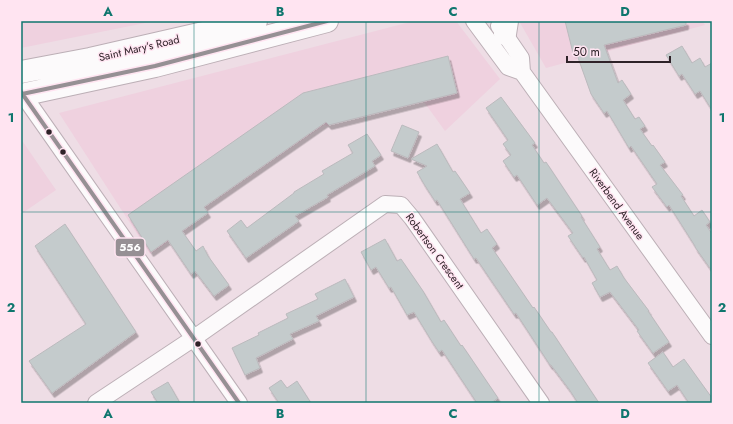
<svg xmlns="http://www.w3.org/2000/svg" width="733" height="424" font-family="Jost,sans-serif">
	<style>
		.built { fill: #efd1df }
		.building { fill: #c4cbcc; stroke: #bbbabd; filter: url(#shadow) }
		.lines { fill: none; stroke-linecap: round; stroke-linejoin: round }
		.street-casing { stroke: #bcafb6; stroke-width: 18 }
		.secondary-casing { stroke: #bcafb6; stroke-width: 24 }
		.street { stroke: #fcfafb; stroke-width: 16 }
		.secondary { stroke: #fcfafb; stroke-width: 22 }
		.bus-1-casing { stroke: #ffe4f1; stroke-width: 7 }
		.bus-1 { stroke: #969094; stroke-width: 4 }
		.grid { fill: none; stroke: #0f766e; stroke-width: 1; stroke-opacity: 0.55 }
		.bus-dot { fill: #2e2228; stroke: #ffe4f1; stroke-width: 1.5 }
		.labels { text-anchor: middle; dominant-baseline: central; stroke-width: 3; stroke-linejoin: round; paint-order: stroke }
		.street-label { font-size: 11px; fill: #2e2228; stroke: #ffe4f1 }
		.line-badge { stroke: #ffe4f1; stroke-width: 1.5 }
		.badge-label { font-size: 11px; text-anchor: middle; font-weight: bold; fill: #fff }
		.neatline { fill: none; stroke: #0f766e; stroke-width: 1.5 }
		.grid-label { font-size: 13px; text-anchor: middle; font-weight: bold; fill: #0f766e }
	</style>
	<defs>
		<filter id="shadow"><feDropShadow dx="2.5" dy="4.5" stdDeviation="0" flood-color="#0004"/></filter>
	</defs>
	<rect width="100%" height="100%" fill="#eedde5"/>
	<path class="built" d="M 21,21 L 155,21 L 21,48 Z
		M 414,21 L 456,21 L 500,79 L 445,131 L 424,102 L 326,126 L 325,124 L 205,207 L 209,213 L 150,254 L 59,113 Z
		M 519,21 L 702,21 L 705,25 L 546,68 Z
		M 21,139 L 56,190 L 21,214 Z"/>
	<path class="building" d="M 565,21 L 686,21 L 686,25 L 604,45 L 618,83 L 622,80 L 631,94 L 623,100 L 635,119 L 639,117 L 645,126 L 640,129 L 652,146 L 653,145 L 665,162 L 660,165 L 683,195 L 681,196 L 694,216 L 702,210 L 710,222 L 706,225 L 712,234 L 712,271 L 695,247 L 695,246 L 669,205 L 667,207 L 652,187 L 657,184 L 631,146 L 629,148 L 607,111 L 604,113 L 591,94 L 576,52 L 573,53 Z
		M 682,46 L 692,63 L 700,58 L 705,67 L 712,63 L 712,110 L 700,91 L 695,94 L 682,74 L 679,76 L 666,55 Z
		M 448,56 L 457,93 L 329,125 L 326,122 L 204,207 L 208,213 L 182,231 L 196,251 L 203,246 L 208,256 L 229,285 L 214,296 L 195,271 L 191,274 L 168,240 L 151,252 L 128,215 L 303,93 Z
		M 501,97 L 535,143 L 532,145 L 544,163 L 546,162 L 582,216 L 581,217 L 600,247 L 597,249 L 610,270 L 617,266 L 624,278 L 649,311 L 648,311 L 669,342 L 653,353 L 637,331 L 639,330 L 610,292 L 600,297 L 592,283 L 597,280 L 584,257 L 583,258 L 568,236 L 573,233 L 547,198 L 537,205 L 517,175 L 514,177 L 503,161 L 511,155 L 503,144 L 508,140 L 486,108 Z
		M 402,125 L 419,132 L 408,158 L 391,151 Z
		M 367,134 L 381,155 L 372,161 L 375,166 L 327,195 L 328,197 L 295,216 L 299,221 L 246,258 L 227,231 L 241,220 L 247,228 L 294,193 L 294,192 L 324,174 L 322,171 L 353,153 L 348,145 Z
		M 437,144 L 453,172 L 455,171 L 470,193 L 460,199 L 481,233 L 487,229 L 497,244 L 492,248 L 533,308 L 534,307 L 551,332 L 552,332 L 599,403 L 578,403 L 569,389 L 551,365 L 550,365 L 516,313 L 514,314 L 476,258 L 474,259 L 437,200 L 435,201 L 424,184 L 417,172 L 427,166 L 411,159 Z
		M 65,224 L 136,332 L 52,393 L 29,361 L 86,324 L 35,246 Z
		M 385,239 L 397,261 L 401,259 L 423,291 L 441,322 L 444,320 L 461,346 L 462,345 L 498,398 L 491,403 L 477,403 L 442,350 L 439,352 L 431,340 L 414,312 L 407,315 L 391,287 L 389,288 L 376,267 L 371,270 L 361,252 Z
		M 345,279 L 354,297 L 316,316 L 319,321 L 290,334 L 293,339 L 256,358 L 260,368 L 245,375 L 232,348 L 259,335 L 258,333 L 288,318 L 286,314 L 318,299 L 315,294 Z
		M 663,352 L 673,367 L 684,359 L 712,398 L 712,403 L 689,403 L 677,385 L 668,391 L 648,363 Z
		M 281,380 L 287,388 L 297,381 L 311,403 L 279,403 L 269,388 Z
		M 168,382 L 180,403 L 158,403 L 151,392 Z"/>
	<g class="lines">
		<g class="street-casing">
			<path id="street" d="M 474,21 L 508,67 L 522,72
				M 499,26 L 521,58 L 522,72 L 712,336
				M 21,92 L 239,403
				M 96,403 L 194,338 L 385,204 L 401,205 L 412,218 L 541,403"/>
		</g>
		<g class="secondary-casing">
			<path id="secondary" d="M 505,34 L 507,21
				M 21,72 L 90,59 L 256,21
				M 21,95 L 155,66 L 327,21"/>
		</g>
		<use href="#street" class="street"/>
		<use href="#secondary" class="secondary"/>
		<g class="bus-1-casing">
			<path id="bus-1" d="M 21,92 L 239,403
				M 22,94 L 155,66 L 327,21"/>
		</g>
		<use href="#bus-1" class="bus-1"/>
	</g>
	<path class="grid" d="M 194,21 L 194,403M 366,21 L 366,403M 539,21 L 539,403M 21,212 L 712,212"/>
	<g class="bus-dot">
		<circle cx="49" cy="132" r="3.5"/>
		<circle cx="63" cy="152" r="3.5"/>
		<circle cx="198" cy="344" r="3.5"/>
	</g>
	<g class="labels">
		<g class="street-label">
			<text transform="translate(139 48) rotate(-13)">Saint Mary’s Road</text>
			<text transform="translate(617 204) rotate(54)">Riverbend Avenue</text>
			<text transform="translate(435 251) rotate(54)">Robertson Crescent</text>
		</g>
	</g>
	<rect class="line-badge" x="115" y="238" width="30" height="19" rx="4" fill="#969094"/>
	<g class="badge-label">
		<text x="130" y="251">556</text>
	</g>
	<rect width="733" height="424" fill="none" stroke="#ffe4f1" stroke-width="44"/>
	<path d="M567 56v6h103v-6" fill="none" stroke="#2e2228" stroke-width="2"/>
	<text x="573" y="56" font-size="12" fill="#2e2228" stroke="#ffe4f1" stroke-width="3" paint-order="stroke">50 m</text>
	<rect x="22" y="22" width="689" height="380" class="neatline"/>
	<g class="grid-label">
		<text x="108" y="16">A</text>
		<text x="280" y="16">B</text>
		<text x="453" y="16">C</text>
		<text x="625" y="16">D</text>
		<text x="11" y="122">1</text>
		<text x="722" y="122">1</text>
		<text x="11" y="312">2</text>
		<text x="722" y="312">2</text>
		<text x="108" y="418">A</text>
		<text x="280" y="418">B</text>
		<text x="453" y="418">C</text>
		<text x="625" y="418">D</text>
	</g>
</svg>
